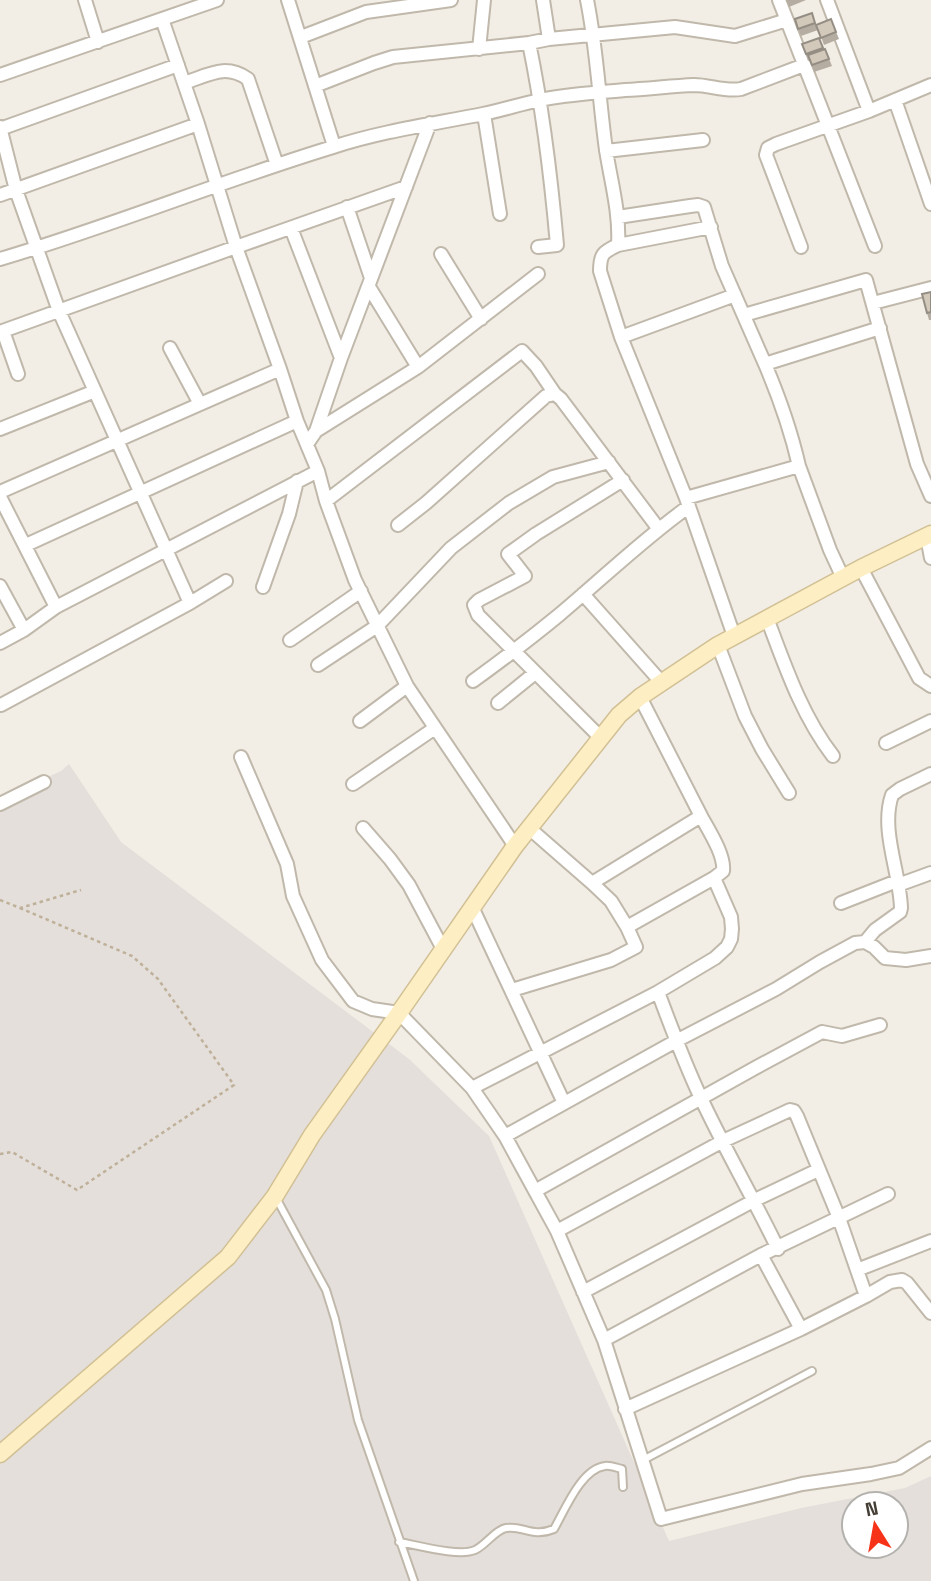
<svg xmlns="http://www.w3.org/2000/svg" width="931" height="1581" font-family="'Space Grotesk',sans-serif">
	<style>
		.industrial { fill: #e4dfda; fill-rule: evenodd }
		.lines { fill: none; stroke-linecap: round; stroke-linejoin: round }
		.lane-casing { stroke: #c0b8ab; stroke-width: 10 }
		.street-casing { stroke: #c0b8ab; stroke-width: 16 }
		.secondary-casing { stroke: #d2c095; stroke-width: 19 }
		.path { stroke: #bfb099; stroke-width: 2.5; stroke-dasharray: 3.5 3.5; stroke-linecap: butt }
		.lane { stroke: #fff; stroke-width: 6 }
		.street { stroke: #fff; stroke-width: 12 }
		.secondary { stroke: #fdeec4; stroke-width: 16 }
		.wall { fill: #b5ada1 }
		.building { fill: #d3c9bb; stroke: #948d83; stroke-width: 2 }
	</style>
	<rect width="100%" height="100%" fill="#f2eee5"/>
	<path class="industrial" d="M 69,764 L 121,842 L 409,1059 L 489,1136 L 669,1541 L 801,1508 L 905,1488 L 931,1476 L 931,1581 L 0,1581 L 0,799 L 61,771 ZM 854,1504 L 896,1504 L 896,1546 L 854,1546 Z"/>
	<g class="lines">
		<g class="lane-casing">
			<path id="lane" d="M 275,1196 L 326,1290 L 335,1319 L 358,1420 L 414,1581
				M 643,1460 L 812,1371
				M 399,1542 C 417,1545 459,1557 475,1550 C 486,1545 495,1530 506,1528 C 523,1525 532,1538 554,1529 C 565,1510 581,1469 605,1466 C 610,1465 617,1468 622,1469 L 623,1487"/>
		</g>
		<g class="street-casing">
			<path id="street" d="M 85,0 L 98,42
				M 288,0 L 334,146
				M 543,0 L 549,39
				M 587,0 C 597,49 599,100 606,150 C 611,182 620,213 618,245 C 603,252 600,254 600,271 L 621,337 L 686,498 L 734,636
				M 779,0 L 875,246
				M 827,0 L 869,111
				M 162,19 L 198,124 L 236,247 L 280,369 L 297,421 L 318,471 L 326,501 L 355,580 L 407,686 L 515,846
				M 301,37 L 366,12 L 451,0
				M 529,43 C 543,110 551,177 557,245 L 538,247
				M 479,49 L 484,0
				M 0,75 L 217,0
				M 184,83 C 209,75 225,63 248,79 L 277,165
				M 315,86 L 374,63 L 393,57 L 529,43 L 549,39 L 675,27 L 735,36 L 787,20
				M 895,100 L 931,204
				M 484,114 L 500,214
				M 0,127 L 16,190 L 59,311 L 190,603
				M 0,129 L 178,65
				M 606,151 L 703,140
				M 0,195 L 198,124
				M 347,207 L 371,278
				M 618,217 L 690,206 L 698,205 L 704,207 L 722,266 L 765,364 L 880,328
				M 291,228 L 341,358
				M 618,245 L 711,227
				M 801,247 L 766,155 L 768,148 L 776,144 L 869,111 L 931,85
				M 441,254 L 481,319
				M 0,259 C 112,226 221,181 333,147 C 382,131 433,124 483,114 C 502,110 521,104 540,100 C 568,94 597,93 625,90 C 648,89 671,86 694,85 C 710,85 725,92 741,89 L 804,65
				M 873,303 L 931,288
				M 744,315 L 866,280 L 917,464 L 931,496
				M 3,331 L 18,374
				M 0,332 L 236,247 L 406,187
				M 621,337 L 735,295
				M 170,348 L 200,404
				M 765,364 C 779,397 791,431 799,466
				M 418,367 L 538,274
				M 0,429 L 95,391
				M 316,431 L 418,367 L 369,287
				M 307,444 L 316,431 L 341,358 L 430,123
				M 0,492 L 280,369
				M 0,497 L 56,607
				M 686,498 L 799,466 L 830,550 L 843,578
				M 326,501 L 522,351 L 536,366 L 555,394
				M 398,525 L 426,503 L 546,396 L 555,394 L 561,399 L 658,528
				M 927,537 L 931,558
				M 26,545 L 297,421
				M 861,568 L 919,678 L 931,686
				M 0,586 L 24,630
				M 263,587 L 289,514 L 297,481
				M 583,594 L 662,683
				M 767,618 C 785,666 802,716 833,756
				M 290,640 L 361,591
				M 0,643 L 24,630 L 56,607 L 318,471
				M 718,645 L 745,716 L 762,749 L 789,793
				M 318,665 L 377,626 L 451,548 L 509,503 L 553,477 L 609,462
				M 473,681 C 502,660 531,638 559,615 C 602,579 642,540 688,507
				M 498,703 L 535,673
				M 1,705 L 190,603 L 226,581
				M 360,721 L 407,686
				M 601,738 L 478,615 L 474,605 L 479,600 L 525,576 L 508,554 L 536,534 L 623,480
				M 886,743 L 931,721
				M 241,757 L 287,864 L 293,896 L 322,960 L 353,1001 L 372,1009 L 399,1013 L 472,1088 L 505,1136 L 535,1191 L 557,1231 L 604,1340 L 661,1519 L 802,1484 L 871,1474 L 899,1468 L 931,1448
				M 353,784 L 435,728
				M 0,804 L 44,782
				M 363,828 L 390,859 L 409,885 L 443,949
				M 529,828 L 592,883 L 701,816 L 640,697
				M 592,883 L 611,901 L 627,927 L 714,878 L 723,871 C 725,855 709,831 701,816
				M 898,885 L 931,873
				M 841,903 L 897,881
				M 472,907 L 564,1103
				M 865,942 L 875,930 L 900,912 L 901,908 C 900,872 880,830 892,795 L 900,789 L 931,774
				M 512,990 L 611,960 L 636,947 L 627,927
				M 658,992 C 671,1027 684,1062 700,1096 C 724,1148 753,1197 778,1249
				M 472,1088 L 658,992 L 715,958 L 727,947 L 731,939 L 732,929 L 731,917 L 714,878
				M 505,1136 L 676,1041 L 776,989 L 820,962 L 855,943 L 865,942 L 874,947 L 885,958 L 906,960 L 931,956
				M 535,1191 L 755,1068 L 822,1032 L 842,1036 L 880,1025
				M 557,1231 L 723,1141 L 790,1110 L 794,1111 L 797,1116 L 839,1218 L 866,1296
				M 761,1255 L 801,1329
				M 857,1270 L 931,1241
				M 583,1292 L 755,1200 L 818,1170
				M 604,1340 L 761,1255 L 888,1194
				M 625,1409 L 801,1329 L 866,1296 L 890,1282 L 902,1280 L 907,1283 L 931,1313"/>
		</g>
		<g class="secondary-casing">
			<path id="secondary" d="M 0,1454 L 228,1257 L 275,1196 L 312,1135 L 399,1013 L 515,846 L 619,715 L 640,697 L 718,645 L 861,568 L 931,534"/>
		</g>
		<path class="path" d="M 0,900 L 20,908 L 81,890
			M 0,1154 L 12,1152 L 77,1190 L 234,1085 L 158,979 L 132,956 L 20,908"/>
		<use href="#lane" class="lane"/>
		<use href="#street" class="street"/>
		<use href="#secondary" class="secondary"/>
	</g>
	<path class="wall" d="M 786,0 L 806,0 L 789,7 Z
		M 812,13 L 816,25 L 831,19 L 839,39 L 824,45 L 818,28 L 818,30 L 801,36 L 795,19 Z
		M 819,38 L 823,49 L 825,49 L 832,66 L 814,72 L 810,60 L 808,61 L 802,44 Z
		M 931,292 L 931,320 L 929,320 L 927,313 Z"/>
	<path class="building" d="M 812,13 L 815,23 L 798,29 L 795,19 Z
		M 831,19 L 836,32 L 821,38 L 816,25 Z
		M 819,38 L 823,48 L 806,54 L 802,44 Z
		M 825,49 L 829,59 L 812,65 L 808,55 Z
		M 931,292 L 931,312 L 927,313 L 922,294 Z"/>
	<g transform="translate(875 1525) rotate(349)"><circle r="33" fill="#ffffff" stroke="#b4b2ae" stroke-width="2"/>
	<path d="M0-5L12 26L0 18L-12 26Z" fill="#f63318"/>
	<text y="-10" font-size="19" font-weight="bold" text-anchor="middle" fill="#443e35">N</text>
	</g>
</svg>
